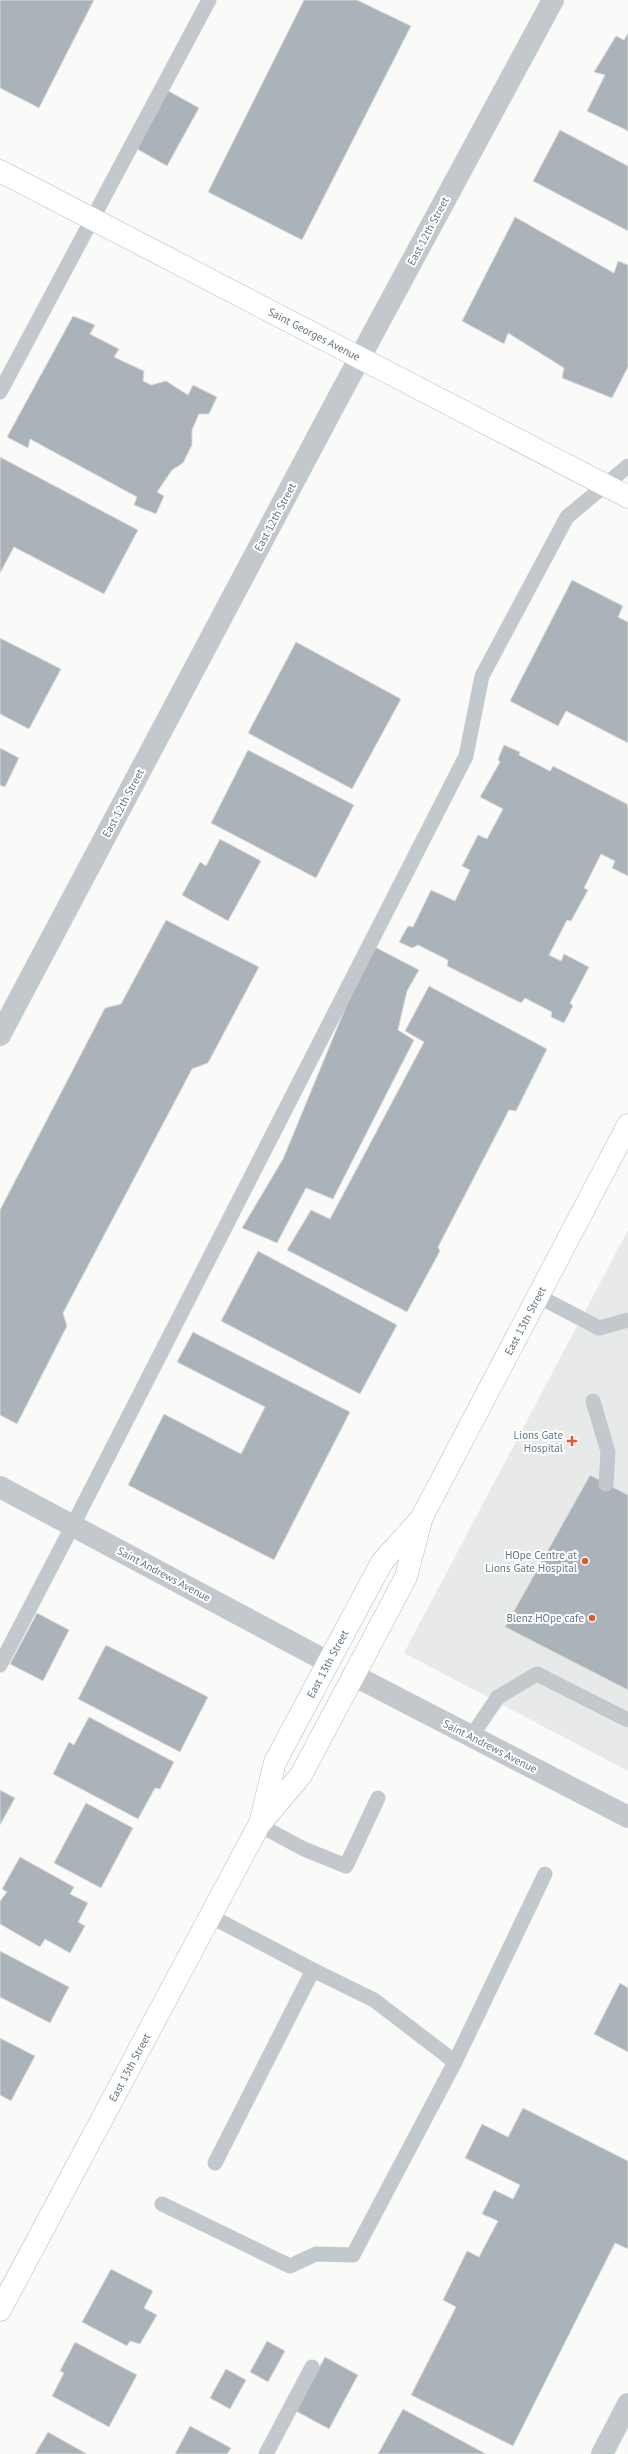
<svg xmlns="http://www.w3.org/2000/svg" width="628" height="2454" font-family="'PT Sans',sans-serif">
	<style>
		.built { fill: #e8e9e9 }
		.building { fill: #aab3b9; stroke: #dcdcda }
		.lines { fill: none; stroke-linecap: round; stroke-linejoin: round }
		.secondary-casing { stroke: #b3babf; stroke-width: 23 }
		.lane { stroke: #c3c8cc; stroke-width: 15 }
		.street { stroke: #c3c8cc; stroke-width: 22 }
		.secondary { stroke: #fff; stroke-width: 22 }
		.poi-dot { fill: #e4572e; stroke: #fff; stroke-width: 1.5 }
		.labels { text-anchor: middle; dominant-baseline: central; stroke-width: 4; stroke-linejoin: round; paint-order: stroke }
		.street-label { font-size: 11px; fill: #657683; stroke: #fff }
		.poi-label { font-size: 11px; fill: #657683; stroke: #fff; text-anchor: end }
	</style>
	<rect width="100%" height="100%" fill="#fafaf8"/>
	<path class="built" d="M 628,1230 L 628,1771 L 404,1653 Z"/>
	<path class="building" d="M 0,0 L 94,0 L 39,108 L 0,88 Z
		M 304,0 L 357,0 L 411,26 L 302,240 L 208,192 Z
		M 628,33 L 628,131 L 587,111 L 605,75 L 594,72 L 616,36 L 624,40 Z
		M 165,89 L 199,108 L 167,166 L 132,146 Z
		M 560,130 L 628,166 L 628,231 L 533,181 Z
		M 515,217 L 614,273 L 618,261 L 628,265 L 628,367 L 612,398 L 562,378 L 564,368 L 508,333 L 504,344 L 462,321 Z
		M 73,316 L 95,325 L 90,334 L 119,349 L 114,357 L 144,371 L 143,381 L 151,385 L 166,381 L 188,395 L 193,385 L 217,397 L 209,414 L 199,414 L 192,430 L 192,445 L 183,463 L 172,470 L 157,492 L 164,496 L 156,514 L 134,505 L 137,497 L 30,439 L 28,448 L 7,437 Z
		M 0,457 L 138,530 L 104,594 L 14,547 L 0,573 Z
		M 572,580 L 623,606 L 618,617 L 628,622 L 628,743 L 566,711 L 558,726 L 510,701 Z
		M 0,638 L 61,669 L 29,729 L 0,714 Z
		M 296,642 L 401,699 L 352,789 L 248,733 Z
		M 504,745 L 520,752 L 519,755 L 550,771 L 553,766 L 627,804 L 628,809 L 628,876 L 612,868 L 615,861 L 601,854 L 584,888 L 588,890 L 571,921 L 567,920 L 549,955 L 561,961 L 564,954 L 589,967 L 570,1003 L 573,1006 L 564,1023 L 551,1017 L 552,1012 L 525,998 L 521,1003 L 447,966 L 448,960 L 418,945 L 412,948 L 399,942 L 408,926 L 413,927 L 431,890 L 455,901 L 470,870 L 462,866 L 478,835 L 487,839 L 503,809 L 480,797 L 500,762 L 498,759 Z
		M 0,748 L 19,758 L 5,787 L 0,785 Z
		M 248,750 L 354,805 L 316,878 L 211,823 Z
		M 220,839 L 261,861 L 228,921 L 182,895 L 200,862 L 206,866 Z
		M 166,920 L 259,967 L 208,1063 L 192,1069 L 63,1313 L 67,1326 L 17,1424 L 0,1415 L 0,1210 L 105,1008 L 121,1004 Z
		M 375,947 L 419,970 L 407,991 L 398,1030 L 414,1040 L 333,1199 L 306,1188 L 277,1243 L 242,1228 L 283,1159 L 347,1004 Z
		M 429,986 L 547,1049 L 516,1111 L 509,1110 L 438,1247 L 440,1251 L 407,1312 L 287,1250 L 311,1210 L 330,1219 L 424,1042 L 405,1031 Z
		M 258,1251 L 397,1325 L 360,1394 L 221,1321 Z
		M 193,1332 L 350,1412 L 274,1560 L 128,1485 L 164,1414 L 241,1454 L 265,1407 L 177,1362 Z
		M 590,1475 L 628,1495 L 628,1690 L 505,1627 Z
		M 37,1613 L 69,1630 L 43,1681 L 10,1664 Z
		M 106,1645 L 208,1697 L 180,1752 L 78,1699 Z
		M 89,1717 L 174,1762 L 160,1789 L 155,1788 L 138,1819 L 53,1774 L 69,1742 L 74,1745 Z
		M 0,1790 L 15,1798 L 0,1825 Z
		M 86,1803 L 133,1828 L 101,1888 L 54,1863 Z
		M 20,1857 L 74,1887 L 70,1894 L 88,1903 L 78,1922 L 85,1926 L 70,1953 L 45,1939 L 40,1947 L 0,1924 L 0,1901 L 7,1892 L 2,1889 Z
		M 0,1951 L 69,1987 L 50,2023 L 0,1997 Z
		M 620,1983 L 628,1988 L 628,2052 L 594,2034 Z
		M 0,2038 L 35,2056 L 11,2101 L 0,2095 Z
		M 523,2108 L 628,2161 L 628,2249 L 615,2243 L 513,2446 L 411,2395 L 456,2307 L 443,2300 L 467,2251 L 479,2257 L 498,2221 L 482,2214 L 494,2190 L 513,2199 L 520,2185 L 465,2158 L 482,2124 L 508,2137 Z
		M 111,2269 L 153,2291 L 144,2308 L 157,2315 L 140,2344 L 130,2341 L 127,2346 L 82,2322 Z
		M 267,2341 L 285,2351 L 268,2382 L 250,2372 Z
		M 75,2342 L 137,2375 L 109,2427 L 52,2396 L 64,2373 L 60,2371 Z
		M 325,2357 L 358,2375 L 329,2429 L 296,2411 Z
		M 226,2369 L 246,2380 L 230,2409 L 210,2398 Z
		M 403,2409 L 486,2454 L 378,2454 Z
		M 190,2426 L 231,2448 L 227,2454 L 175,2454 Z
		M 48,2432 L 87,2454 L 35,2454 Z"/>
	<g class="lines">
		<g class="secondary-casing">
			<g id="secondary">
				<path id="s1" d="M 0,171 L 628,497"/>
				<path id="s2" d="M 261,1820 L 275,1762 L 382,1562 L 419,1521"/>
				<path id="s3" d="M 0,2310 L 259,1825 L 301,1775 L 406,1577 L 422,1517 L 628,1125"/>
			</g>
		</g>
		<path class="lane" d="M 0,392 L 209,0
			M 538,1296 L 599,1328 L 628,1320
			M 593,1401 L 608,1452 L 606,1484
			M 0,1665 L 73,1525 L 466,756 L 482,676 L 567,517 L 628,466
			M 471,1737 L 498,1697 L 537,1674 L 628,1720
			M 259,1825 L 304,1849 L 346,1866 L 378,1798
			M 210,1916 L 313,1970 L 215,2163
			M 313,1970 L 374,2000 L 455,2062
			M 162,2204 L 290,2266 L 316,2254 L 353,2255 L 455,2062 L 545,1874
			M 266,2454 L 312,2367"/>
		<path class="street" d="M 0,1035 L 337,400 L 553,0
			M 0,1487 L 328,1662
			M 353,1675 L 628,1817
			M 602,2454 L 628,2404"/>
		<use href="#secondary" class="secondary"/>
	</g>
	<g class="poi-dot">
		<path d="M570 1435h4v4h4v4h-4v4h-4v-4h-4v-4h4z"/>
		<circle cx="585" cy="1561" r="4"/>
		<circle cx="592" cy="1618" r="4"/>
	</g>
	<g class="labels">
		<g class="street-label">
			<text transform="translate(428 231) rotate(-62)">East 12th Street</text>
			<text stroke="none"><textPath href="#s1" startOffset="354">Saint Georges Avenue</textPath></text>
			<text transform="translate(275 517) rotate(-62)">East 12th Street</text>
			<text transform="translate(123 803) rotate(-62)">East 12th Street</text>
			<text stroke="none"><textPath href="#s3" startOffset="1123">East 13th Street</textPath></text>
			<text transform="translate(164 1574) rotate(28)">Saint Andrews Avenue</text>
			<text stroke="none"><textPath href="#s2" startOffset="171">East 13th Street</textPath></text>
			<text transform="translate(490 1746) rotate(27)">Saint Andrews Avenue</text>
			<text stroke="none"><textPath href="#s3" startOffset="275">East 13th Street</textPath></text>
		</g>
		<g class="poi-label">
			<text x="563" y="1435">Lions Gate<tspan x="563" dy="13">Hospital</tspan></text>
			<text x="577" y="1555">HOpe Centre at<tspan x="577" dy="13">Lions Gate Hospital</tspan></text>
			<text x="584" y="1618">Blenz HOpe cafe</text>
		</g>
	</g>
</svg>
